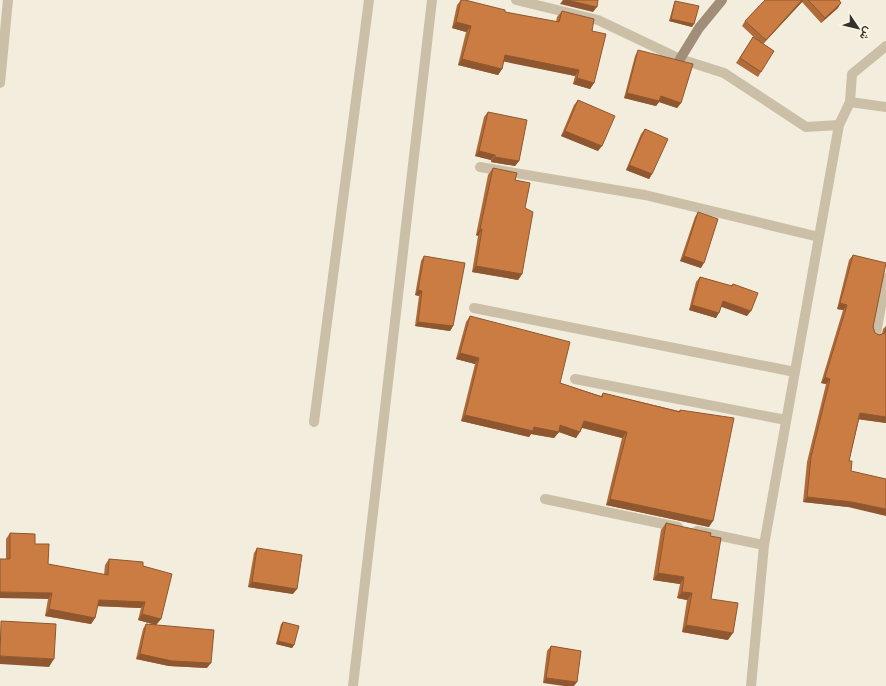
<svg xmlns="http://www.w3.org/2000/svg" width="886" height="686" font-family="'DM Sans',Vazirmatn,sans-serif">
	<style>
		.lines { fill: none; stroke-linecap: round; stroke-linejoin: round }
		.street { stroke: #ccbfa8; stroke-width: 10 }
		.secondary { stroke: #a08e79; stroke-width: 10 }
		.wall { fill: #af6b3a }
		.shaded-wall { fill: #8e572f }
		.building { fill: #cb7c43; stroke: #8e572f }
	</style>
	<rect width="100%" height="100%" fill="#f3eddd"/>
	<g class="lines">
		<path class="street" d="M 516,0 L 598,20 L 680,59 L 724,73 L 806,127 L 839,125
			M 0,83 L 8,0
			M 850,102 L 886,107
			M 480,167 L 645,195 L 819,237
			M 474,308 L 795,372
			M 876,334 L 886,278
			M 575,379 L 786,420
			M 314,422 L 369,0
			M 545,499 L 678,527
			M 697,531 L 764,545
			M 353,686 L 432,0
			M 751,686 L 764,545 L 839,125 L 850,102 L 852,74 L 886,46"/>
		<path class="secondary" d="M 680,59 L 699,28 L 722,0"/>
	</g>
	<path class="wall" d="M 461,0 L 465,0 L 505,12 L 556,22 L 557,17 L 562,11 L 592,31 L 594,83 L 590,89 L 573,84 L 575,76 L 504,61 L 502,69 L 498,75 L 458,65 L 466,32 L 452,28 L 457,5 Z
		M 765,0 L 839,0 L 838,8 L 821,23 L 802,2 L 763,44 L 761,72 L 758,77 L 736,63 L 753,37 L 756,39 L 742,26 L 745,21 Z
		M 675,1 L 692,27 L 669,21 L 674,3 Z
		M 638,50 L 681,103 L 677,108 L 659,102 L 656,106 L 624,98 L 635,56 Z
		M 578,100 L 598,151 L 561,136 L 574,105 Z
		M 488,112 L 519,161 L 515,166 L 491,162 L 491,160 L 475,156 L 484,117 Z
		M 645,129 L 652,174 L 649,179 L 626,170 L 641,134 Z
		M 493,168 L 515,180 L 525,208 L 522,274 L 518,280 L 472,272 L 478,236 L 476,235 L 488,175 Z
		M 698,212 L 701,268 L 680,261 L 695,217 Z
		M 853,255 L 875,333 L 879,335 L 882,334 L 883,329 L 886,326 L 886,423 L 859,419 L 849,461 L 851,471 L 848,507 L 803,502 L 807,462 L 826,384 L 821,383 L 843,310 L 837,309 L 849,260 Z
		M 424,256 L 453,326 L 450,331 L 415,326 L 419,296 L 415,295 L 421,261 Z
		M 700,277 L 731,286 L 733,284 L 747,316 L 721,306 L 716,318 L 689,310 L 696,282 Z
		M 470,316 L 560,383 L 601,396 L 603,393 L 679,411 L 680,410 L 709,527 L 606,505 L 622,438 L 582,428 L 576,438 L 559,432 L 554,438 L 531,434 L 529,437 L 461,421 L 475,364 L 456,359 L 466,322 Z
		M 666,523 L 710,536 L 711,599 L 728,640 L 682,632 L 687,600 L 677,598 L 680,584 L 653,580 L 661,530 Z
		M 10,533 L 35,544 L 48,564 L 104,575 L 105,565 L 109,559 L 143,566 L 161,619 L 156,625 L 138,620 L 141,608 L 97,606 L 95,618 L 91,624 L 45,616 L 48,599 L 6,559 L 6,539 Z
		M 257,548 L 293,594 L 248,587 L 254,553 Z
		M 283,622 L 294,645 L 292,648 L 276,644 L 281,624 Z
		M 146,624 L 207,668 L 169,666 L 136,659 L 143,629 Z
		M 551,646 L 581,651 L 543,683 L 547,651 Z"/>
	<path class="shaded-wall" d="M 563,0 L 567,0 L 597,7 L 593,12 L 560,4 Z
		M 802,0 L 803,0 L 802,2 L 762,45 L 766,40 Z
		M 841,3 L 838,8 L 821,23 L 825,18 Z
		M 671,19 L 694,24 L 692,27 L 669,21 Z
		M 456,22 L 471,26 L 466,32 L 452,28 Z
		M 505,55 L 579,70 L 575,76 L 501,61 Z
		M 462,59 L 502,69 L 498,75 L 458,65 Z
		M 577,78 L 594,83 L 590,89 L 573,84 Z
		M 627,93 L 661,96 L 681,103 L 677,108 L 659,102 L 656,106 L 624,98 Z
		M 565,131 L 602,146 L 598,151 L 561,136 Z
		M 479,151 L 495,155 L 491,160 L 475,156 Z
		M 495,157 L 519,161 L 515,166 L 491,162 Z
		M 629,165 L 652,174 L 649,179 L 626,170 Z
		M 480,229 L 482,229 L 478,236 L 476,235 Z
		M 684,256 L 704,263 L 701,268 L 680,261 Z
		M 476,266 L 522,274 L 518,280 L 472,272 Z
		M 418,290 L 422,291 L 419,296 L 415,295 Z
		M 723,301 L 751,311 L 747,316 L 719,306 Z
		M 840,303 L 847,305 L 843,310 L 837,309 Z
		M 692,305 L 719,313 L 716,318 L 689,310 Z
		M 418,322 L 453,326 L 450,331 L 415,326 Z
		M 460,353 L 479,358 L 475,364 L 456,359 Z
		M 825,377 L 830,379 L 826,384 L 821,383 Z
		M 860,413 L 886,417 L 886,423 L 856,419 Z
		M 465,415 L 534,427 L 559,432 L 554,438 L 531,434 L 529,437 L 461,421 Z
		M 584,421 L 627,432 L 622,438 L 580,427 Z
		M 560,425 L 580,432 L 576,438 L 556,431 Z
		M 807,497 L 852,502 L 886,509 L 886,516 L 848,507 L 803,502 Z
		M 610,499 L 713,521 L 709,527 L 606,505 Z
		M 658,573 L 684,577 L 680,584 L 653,580 Z
		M 252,582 L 297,589 L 293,594 L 248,587 Z
		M 0,592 L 52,593 L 48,599 L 0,598 Z
		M 682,592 L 692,593 L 687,600 L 677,598 Z
		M 99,600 L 145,602 L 141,608 L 94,606 Z
		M 49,609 L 95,618 L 91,624 L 45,616 Z
		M 142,614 L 161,619 L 156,625 L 138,620 Z
		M 686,625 L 733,633 L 728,640 L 682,632 Z
		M 278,641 L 294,645 L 292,648 L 276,644 Z
		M 140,654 L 211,663 L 207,668 L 169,666 L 136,659 Z
		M 0,656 L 54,659 L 49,667 L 0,664 Z
		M 546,678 L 577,682 L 574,686 L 564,686 L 543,683 Z"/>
	<path class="building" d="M 461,0 L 465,0 L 505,10 L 505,12 L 559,22 L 562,11 L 594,19 L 592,31 L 606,34 L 594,83 L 577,78 L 579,70 L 505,55 L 502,69 L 462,59 L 471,26 L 456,22 Z
		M 567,0 L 598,0 L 597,7 Z
		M 765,0 L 802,0 L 766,40 L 745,21 Z
		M 808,0 L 839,0 L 841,3 L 825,18 Z
		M 675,1 L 699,6 L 694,24 L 671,19 Z
		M 753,37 L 774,51 L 761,72 L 740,58 Z
		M 638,50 L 693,64 L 681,103 L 661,96 L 659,101 L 627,93 Z
		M 578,100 L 615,116 L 602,146 L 565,131 Z
		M 488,112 L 527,120 L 519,161 L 495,157 L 495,155 L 479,151 Z
		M 645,129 L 668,139 L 652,174 L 629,165 Z
		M 493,168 L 517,173 L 515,180 L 530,183 L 525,208 L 533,212 L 522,274 L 476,266 L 482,229 L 480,229 Z
		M 698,212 L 718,219 L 704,263 L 684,256 Z
		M 853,255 L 886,263 L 873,327 L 875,333 L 879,335 L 885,333 L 886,328 L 886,417 L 860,413 L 849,461 L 852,461 L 851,471 L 886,479 L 886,509 L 852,502 L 807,497 L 811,457 L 830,379 L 825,377 L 847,305 L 840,303 Z
		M 424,256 L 465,263 L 453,326 L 418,322 L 422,291 L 418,290 Z
		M 700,277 L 732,286 L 733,284 L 758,293 L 751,311 L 723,301 L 719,313 L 692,305 Z
		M 470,316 L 570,342 L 560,383 L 602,397 L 603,393 L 680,412 L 680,410 L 734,418 L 713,521 L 610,499 L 627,432 L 584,421 L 580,432 L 560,425 L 559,432 L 534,427 L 533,431 L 465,415 L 479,358 L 460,353 Z
		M 666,523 L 711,533 L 710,536 L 721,538 L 711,599 L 738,603 L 733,633 L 686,625 L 692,593 L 682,592 L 684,577 L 658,573 Z
		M 10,533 L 35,534 L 35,544 L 49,544 L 48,564 L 108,575 L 109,559 L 143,562 L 143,566 L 172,574 L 161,619 L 142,614 L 145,602 L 99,600 L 95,618 L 49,609 L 52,593 L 0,592 L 0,559 L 10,559 Z
		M 257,548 L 302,555 L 297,589 L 252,582 Z
		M 1,621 L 56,624 L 54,659 L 0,656 Z
		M 283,622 L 299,626 L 294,645 L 278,641 Z
		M 146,624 L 214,630 L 211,663 L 172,661 L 140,654 Z
		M 551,646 L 581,651 L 577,682 L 546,678 Z"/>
	<g transform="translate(858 28) rotate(125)" stroke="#fbf6e9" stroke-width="3" paint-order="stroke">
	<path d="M0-3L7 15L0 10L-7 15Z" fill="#383028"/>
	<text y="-6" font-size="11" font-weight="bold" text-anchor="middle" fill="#383028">ش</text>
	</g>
</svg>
